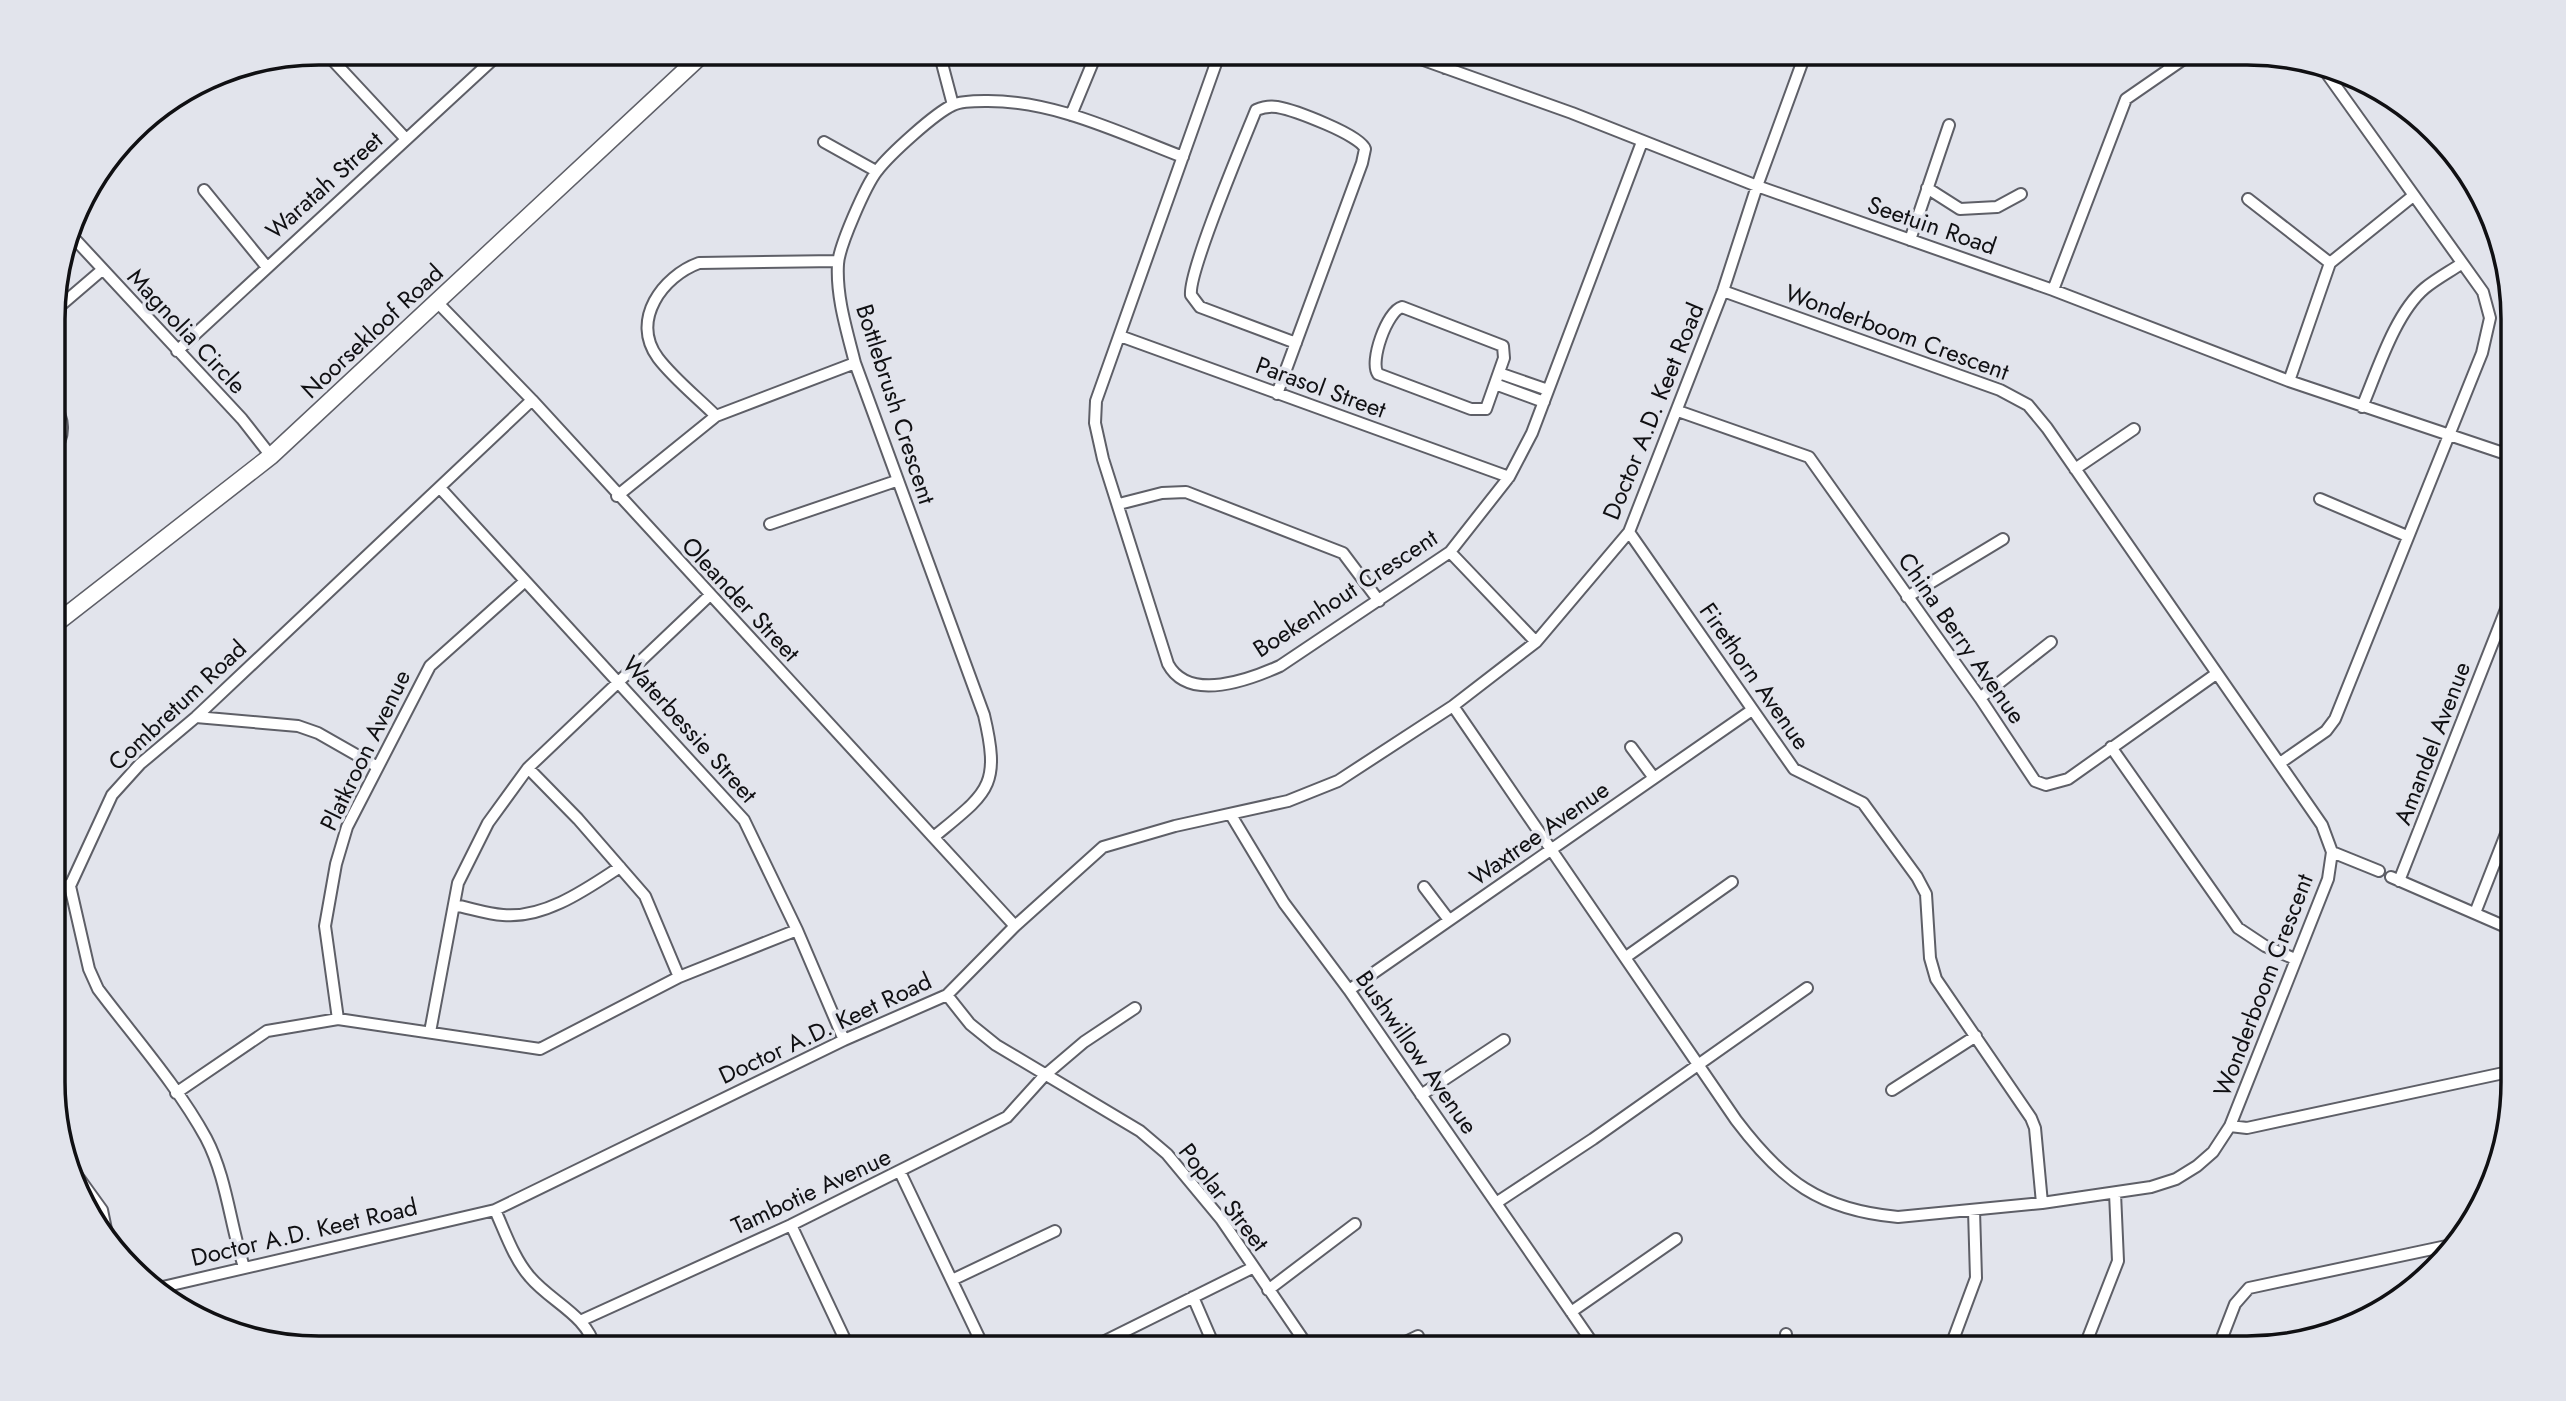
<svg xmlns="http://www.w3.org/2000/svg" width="2566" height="1401" font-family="Jost,sans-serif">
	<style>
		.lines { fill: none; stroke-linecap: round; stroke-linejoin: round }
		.street-casing { stroke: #5e5f67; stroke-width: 14 }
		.secondary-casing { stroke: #5e5f67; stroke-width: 19 }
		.street { stroke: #fff; stroke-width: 10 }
		.secondary { stroke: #fff; stroke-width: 16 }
		.labels { text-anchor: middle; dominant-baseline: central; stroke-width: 7; stroke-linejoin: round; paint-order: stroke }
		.street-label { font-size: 24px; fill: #101013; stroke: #e2e4ec }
		.rim { fill: none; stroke: #101013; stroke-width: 3.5 }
	</style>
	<rect width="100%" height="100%" fill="#e2e4ec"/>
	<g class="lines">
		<g class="street-casing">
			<path id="street" d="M 325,52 L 406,139
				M 939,52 L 953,105
				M 1220,52 L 1096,401 L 1095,423 L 1103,459 L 1168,664 C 1189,703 1251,679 1280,666 L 1450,552 L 1509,477 L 1532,433 L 1642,142
				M 1401,52 L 1572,113 L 1757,186 L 2053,290 L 2289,381 L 2512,456
				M 2160,52 L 2171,68
				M 1445,68 L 1452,52
				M 1071,115 L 1095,57
				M 824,142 L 876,171
				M 1927,188 L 1960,209 L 1997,207 L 2021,194
				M 204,190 L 266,266
				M 2248,199 L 2330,263
				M 71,235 L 242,419 L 271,456
				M 1910,240 L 1949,125
				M 2053,290 L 2126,99 L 2194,52
				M 437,302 L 532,400 L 1015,926
				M 1402,307 L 1503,346 L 1504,358 L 1486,409 L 1471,409 L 1378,374 C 1369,362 1387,311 1402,307 Z
				M 53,312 L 102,270
				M 1120,336 L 1509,477
				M 177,351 L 501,52
				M 1499,373 L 1548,390
				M 2289,381 L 2330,263 L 2413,196
				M 1495,384 L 1544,402
				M 1277,394 L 1362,163 L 1365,149 C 1361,135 1294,110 1277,107 C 1270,106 1263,107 1256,110 C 1244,140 1188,272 1191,295 L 1200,307 L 1296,343
				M 53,402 C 64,418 66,436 53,452
				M 2362,407 C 2377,372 2395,313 2425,288 C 2436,279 2449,272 2461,264
				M 1678,411 L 1809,457 L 1980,698 L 2035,781 L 2046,785 L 2068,779 L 2216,674
				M 716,416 C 697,397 674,379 658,358 C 630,320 663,276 699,263 L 838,261
				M 2075,469 L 2134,429
				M 441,489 L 744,820 L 797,930 L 844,1040
				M 617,496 L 716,416 L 855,363
				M 2320,499 L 2407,536
				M 1119,504 L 1162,493 L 1186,492 L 1343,553 L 1379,601
				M 770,524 L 896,481
				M 1629,532 L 1794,769 L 1863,803 L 1917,877 L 1926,894 L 1930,958 L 1936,979 L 2031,1118 L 2035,1128 L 2042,1203
				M 1450,552 L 1536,642
				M 1907,597 L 2003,539
				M 1980,698 L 2051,642
				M 1453,706 L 1736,1120 C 1782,1181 1820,1210 1898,1217 L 2042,1203 L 2151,1187 L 2176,1179 L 2197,1166 L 2213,1152 L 2230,1126 L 2328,879 L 2332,852 L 2322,825 L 2047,428 L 2028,405 L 2000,390 L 1723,291
				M 196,717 L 298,726 L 318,733 L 376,766
				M 1631,747 L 1654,778
				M 2111,747 L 2238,928 L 2265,946 L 2295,959
				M 2280,763 L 2326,731 L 2335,719 L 2482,353 L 2490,318 L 2483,292 L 2325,71
				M 528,768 L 578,819 L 645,896 L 679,977
				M 1231,815 L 1284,903 L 1349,990 L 1596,1348
				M 935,836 C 988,792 1001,787 984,715 L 855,363 C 847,331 836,297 838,264 C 839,246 866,185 877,171 C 889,155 935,113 953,105 C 961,101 976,101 985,101 C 1054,100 1120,133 1183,157
				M 2332,852 L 2379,871
				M 2391,877 L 2513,930
				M 2399,881 L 2512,594
				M 54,884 L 70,886
				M 1424,887 L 1449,920
				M 454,905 C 470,908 487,914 503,915 C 545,919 588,888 620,867
				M 2475,913 L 2513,816
				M 1626,957 L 1732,882
				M 1349,990 L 1752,710
				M 947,995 L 970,1024 L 996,1045 L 1140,1131 L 1167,1154 L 1221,1219 L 1309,1348
				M 338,1019 L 325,926 L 336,864 L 347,827 L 430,666 L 524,582
				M 430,1032 L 458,883 L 488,823 L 528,768 L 709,596
				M 1892,1090 L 1976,1036
				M 176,1093 L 267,1031 L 338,1019 L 540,1049 L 679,977 L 797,930
				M 1421,1095 L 1504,1040
				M 2230,1126 L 2247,1128 L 2513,1071
				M 900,1172 L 984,1348
				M 76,1174 L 102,1210 L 109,1244
				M 1496,1203 L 1593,1139 L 1807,988
				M 495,1210 C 505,1232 514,1259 530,1277 C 551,1302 587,1315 595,1348
				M 791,1225 L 849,1348
				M 244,1267 C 230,1225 227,1178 206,1138 C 177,1085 134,1037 98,989 L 89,969 L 70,886 L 112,795 L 140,764 L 196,717 L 532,400
				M 952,1280 L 1055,1231
				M 154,1289 L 495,1210 L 844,1040 L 947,995 L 1015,926 L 1103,847 L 1175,826 L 1288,801 L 1338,781 L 1453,706 L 1536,642 L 1629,532 L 1723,291 L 1757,186 L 1806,52
				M 1268,1290 L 1355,1224
				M 1193,1297 L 1215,1348
				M 1571,1312 L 1676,1239
				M 580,1321 L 791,1225 L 1007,1117 L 1044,1076 L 1084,1042 L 1135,1008
				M 1786,1334 L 1787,1348
				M 1091,1348 L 1252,1268
				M 1393,1348 L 1418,1336
				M 1950,1348 L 1976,1278 L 1974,1210
				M 2084,1348 L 2118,1261 L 2115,1193
				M 2218,1348 L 2235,1304 L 2249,1288 L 2456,1244"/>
		</g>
		<g class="secondary-casing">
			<path id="secondary" d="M 54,625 L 271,456 L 705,52"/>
		</g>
		<use href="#street" class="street"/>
		<use href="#secondary" class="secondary"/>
	</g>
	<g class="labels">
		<g class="street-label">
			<text transform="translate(324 185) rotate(-42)">Waratah Street</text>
			<text transform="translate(1932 225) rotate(19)">Seetuin Road</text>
			<text transform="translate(187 331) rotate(47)">Magnolia Circle</text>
			<text transform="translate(372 331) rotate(-43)">Noorsekloof Road</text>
			<text transform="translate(1897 332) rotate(20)">Wonderboom Crescent</text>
			<text transform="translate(1321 387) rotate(20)">Parasol Street</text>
			<text transform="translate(896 404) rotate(72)">Bottlebrush Crescent</text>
			<text transform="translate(1653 411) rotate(-68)">Doctor A.D. Keet Road</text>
			<text transform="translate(1345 593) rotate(-33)">Boekenhout Crescent</text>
			<text transform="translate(741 599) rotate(47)">Oleander Street</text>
			<text transform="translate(1962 638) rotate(55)">China Berry Avenue</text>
			<text transform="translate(1755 676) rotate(55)">Firethorn Avenue</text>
			<text transform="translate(177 705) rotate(-43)">Combretum Road</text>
			<text transform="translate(690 729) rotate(48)">Waterbessie Street</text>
			<text transform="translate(2432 743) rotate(-69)">Amandel Avenue</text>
			<text transform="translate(365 750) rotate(-64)">Platkroon Avenue</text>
			<text transform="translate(1539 833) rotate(-35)">Waxtree Avenue</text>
			<text transform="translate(2263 985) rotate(-69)">Wonderboom Crescent</text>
			<text transform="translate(825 1028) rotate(-25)">Doctor A.D. Keet Road</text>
			<text transform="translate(1417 1052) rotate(55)">Bushwillow Avenue</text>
			<text transform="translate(811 1191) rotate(-25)">Tambotie Avenue</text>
			<text transform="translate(1224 1197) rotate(52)">Poplar Street</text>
			<text transform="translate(304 1232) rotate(-13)">Doctor A.D. Keet Road</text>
		</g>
	</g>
	<path d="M0 0H2566V1401H0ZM319 65H2247A254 254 0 0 1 2501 319V1082A254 254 0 0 1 2247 1336H319A254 254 0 0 1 65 1082V319A254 254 0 0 1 319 65Z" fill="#e2e4ec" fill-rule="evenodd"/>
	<path class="rim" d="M319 65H2247A254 254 0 0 1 2501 319V1082A254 254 0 0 1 2247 1336H319A254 254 0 0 1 65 1082V319A254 254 0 0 1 319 65Z"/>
</svg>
